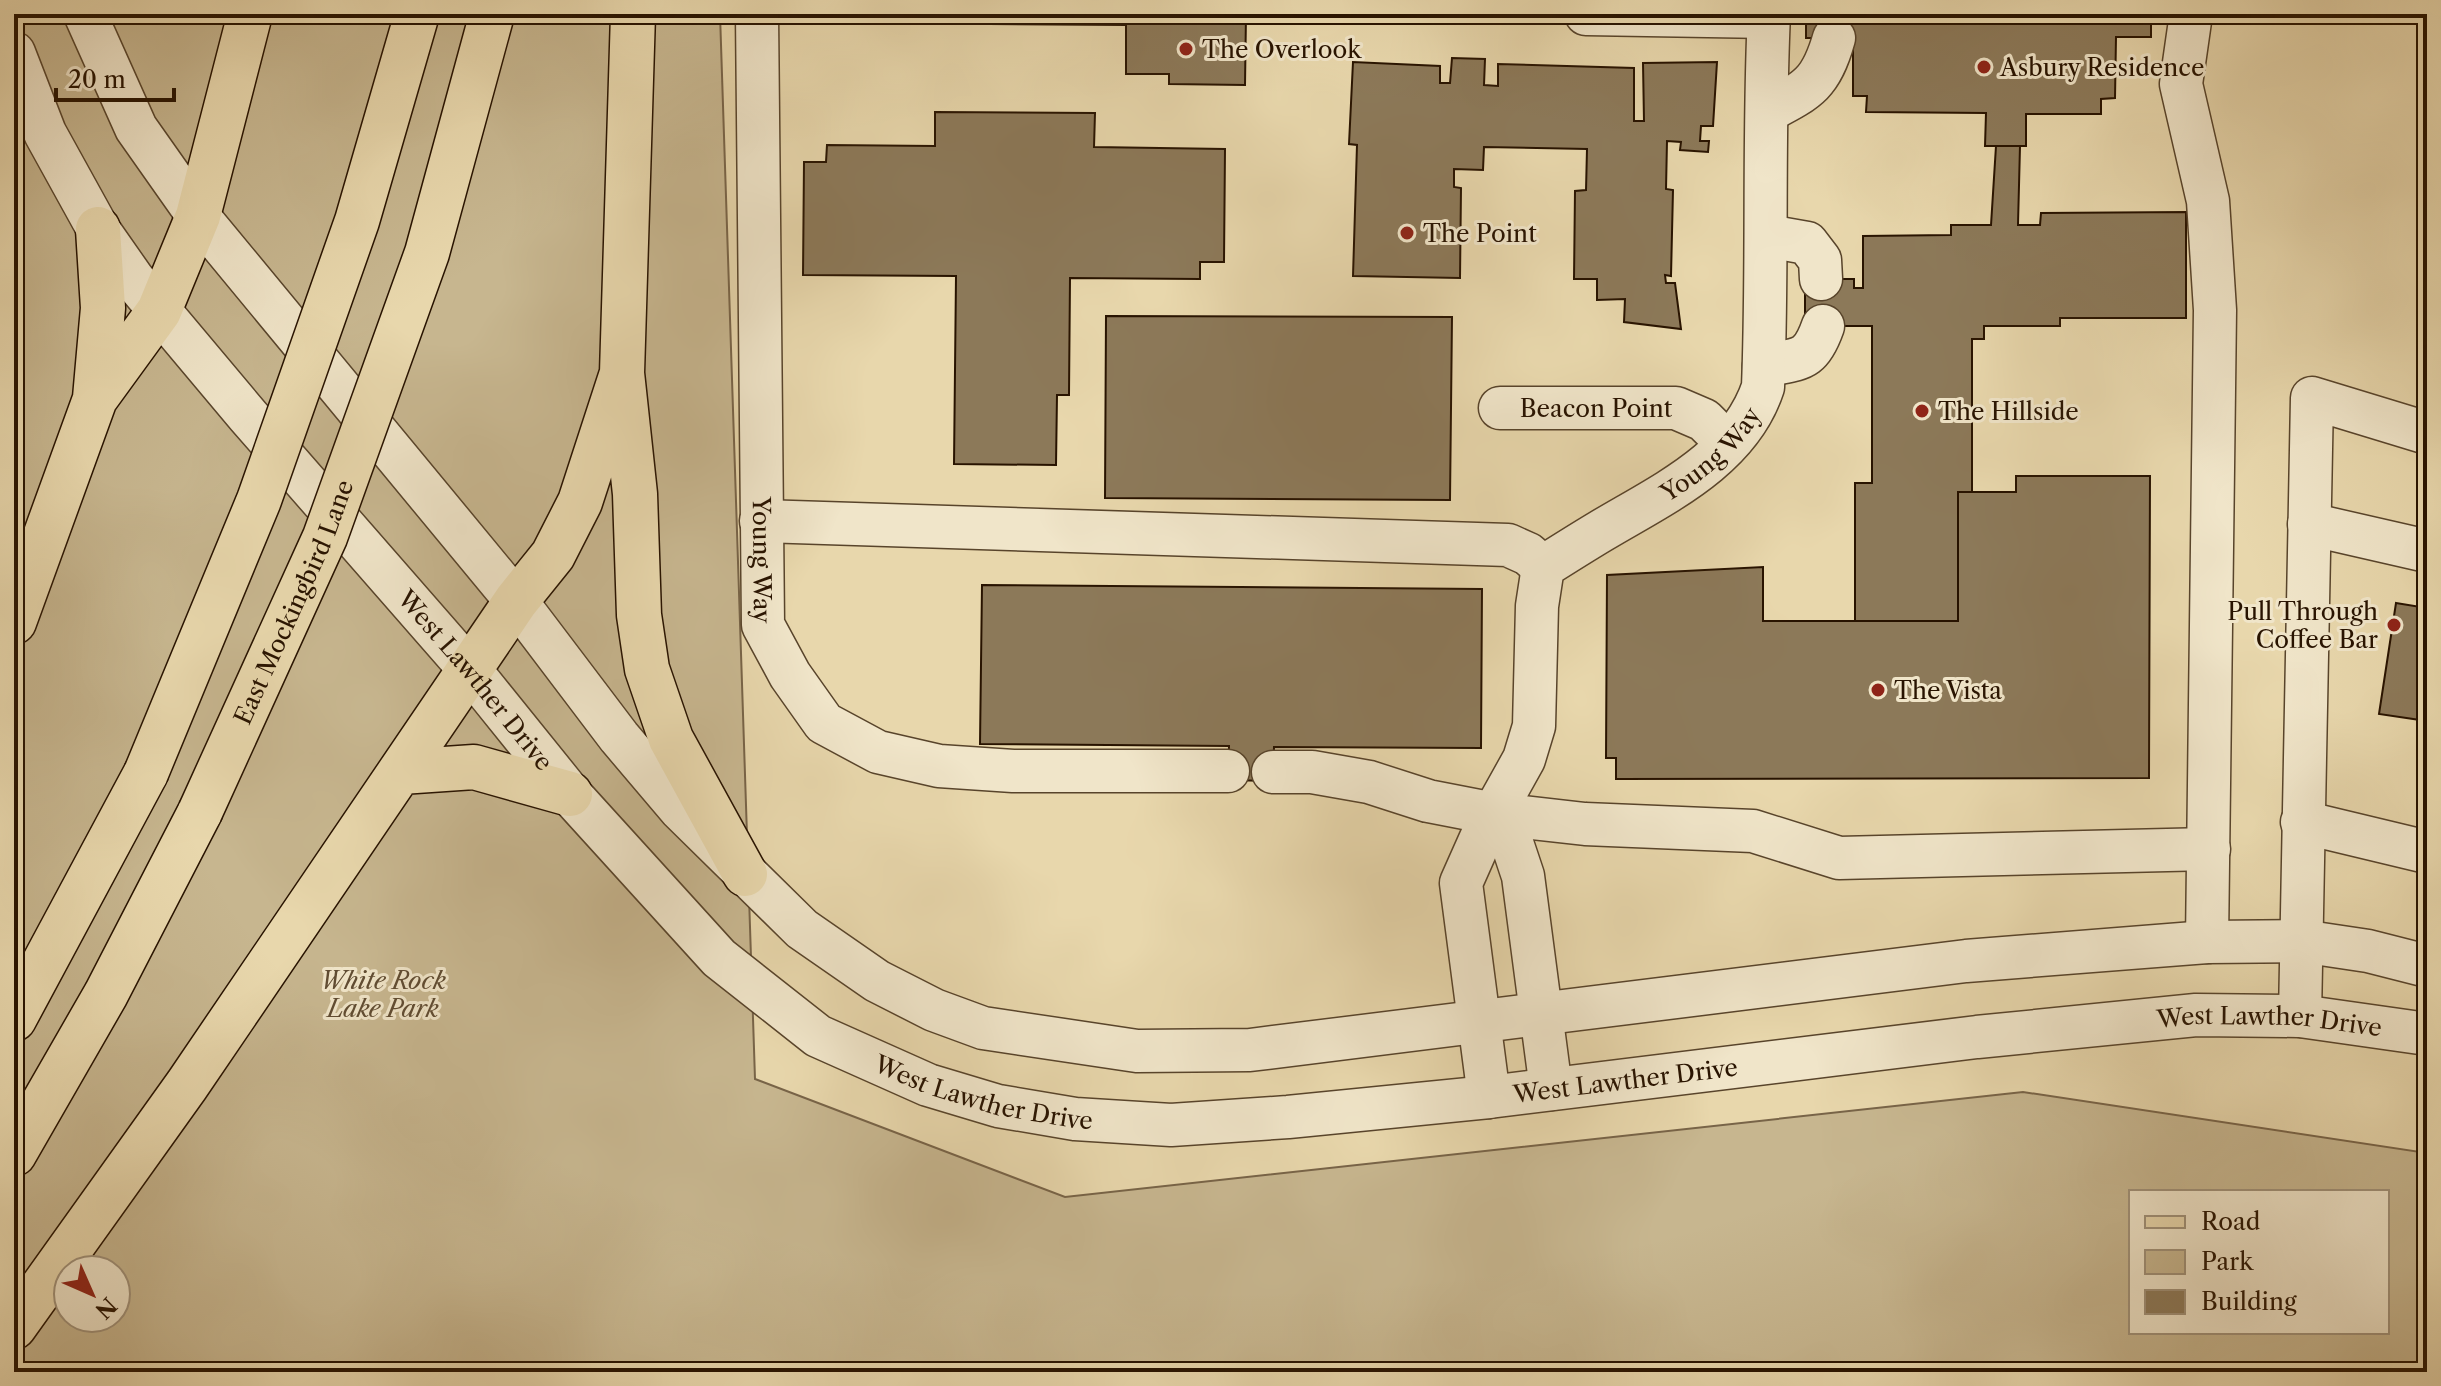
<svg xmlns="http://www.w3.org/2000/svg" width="2441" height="1386" font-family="'Libre Caslon Text',serif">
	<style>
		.green { fill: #c7b68f; stroke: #786448; stroke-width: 2; fill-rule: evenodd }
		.building { fill: #8c7959; stroke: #281300; stroke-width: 2 }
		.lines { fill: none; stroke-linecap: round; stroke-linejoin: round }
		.minor-casing { stroke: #58442b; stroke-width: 45 }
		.major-casing { stroke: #281300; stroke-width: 47 }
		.minor { stroke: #f0e5c9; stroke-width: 42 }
		.major { stroke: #e8d7ac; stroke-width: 44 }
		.major-bridge-casing { stroke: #281300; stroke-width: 47; stroke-linecap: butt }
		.major-bridge { stroke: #e8d7ac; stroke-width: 44 }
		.poi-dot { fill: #8f2418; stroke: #f0e5c9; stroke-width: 3 }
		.labels { text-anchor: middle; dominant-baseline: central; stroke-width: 6; stroke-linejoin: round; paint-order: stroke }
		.poi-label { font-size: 24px; fill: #281300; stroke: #f0e5c9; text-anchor: start }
		.street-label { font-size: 24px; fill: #281300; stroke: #f0e5c9 }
		.park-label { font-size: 24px; font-style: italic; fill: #604c32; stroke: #f0e5c9 }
	</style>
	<rect width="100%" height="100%" fill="#e8d7ac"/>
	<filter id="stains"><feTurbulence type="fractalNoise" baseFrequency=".0025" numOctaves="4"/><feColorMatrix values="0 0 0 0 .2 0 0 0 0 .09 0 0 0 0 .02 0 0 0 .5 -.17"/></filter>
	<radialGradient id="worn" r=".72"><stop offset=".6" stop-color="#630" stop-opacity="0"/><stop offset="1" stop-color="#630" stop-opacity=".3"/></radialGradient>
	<path class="green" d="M 14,14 L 720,14 L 755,1079 L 1065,1197 L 2023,1092 L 2427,1153 L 2427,1372 L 14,1372 ZM 2131,1192 L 2387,1192 L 2387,1332 L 2131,1332 ZM 68,1270 L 116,1270 L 116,1318 L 68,1318 Z"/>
	<path class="building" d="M 874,14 L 1246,14 L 1245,85 L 1169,84 L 1169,74 L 1126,74 L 1126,25 L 874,23 Z
		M 1806,14 L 2151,14 L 2151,37 L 2116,37 L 2115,98 L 2101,99 L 2101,114 L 2026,114 L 2026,146 L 1985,146 L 1986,113 L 1866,112 L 1867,96 L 1853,96 L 1853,38 L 1806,38 Z
		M 1452,58 L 1485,59 L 1484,85 L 1498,86 L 1498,64 L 1634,68 L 1634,121 L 1644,121 L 1643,63 L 1717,62 L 1713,126 L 1701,126 L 1700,141 L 1709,141 L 1708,152 L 1680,150 L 1681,142 L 1667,141 L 1666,189 L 1673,190 L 1671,276 L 1665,275 L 1666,283 L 1675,283 L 1681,329 L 1624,322 L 1625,299 L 1597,300 L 1597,279 L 1574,279 L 1575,191 L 1586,190 L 1587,149 L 1484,147 L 1483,170 L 1454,169 L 1454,187 L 1461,188 L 1460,278 L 1353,276 L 1357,145 L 1349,144 L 1353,62 L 1440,66 L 1440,83 L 1450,83 Z
		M 935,112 L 1095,113 L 1094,147 L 1225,149 L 1224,262 L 1200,262 L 1200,279 L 1070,278 L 1069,395 L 1057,395 L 1056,465 L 954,464 L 956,276 L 803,275 L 804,162 L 826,162 L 827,145 L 935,146 Z
		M 1996,146 L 2020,146 L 2018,225 L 2040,225 L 2041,213 L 2186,212 L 2186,318 L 2060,318 L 2060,326 L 1984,326 L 1984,339 L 1972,339 L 1972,492 L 1958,492 L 1958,621 L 1855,621 L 1855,483 L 1872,483 L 1872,326 L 1805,326 L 1805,279 L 1854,279 L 1854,288 L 1863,288 L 1863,236 L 1951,235 L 1951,225 L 1991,225 Z
		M 1106,316 L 1452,317 L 1450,500 L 1105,498 Z
		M 2016,476 L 2150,476 L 2149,778 L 1616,779 L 1616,758 L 1606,758 L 1607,575 L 1763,567 L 1763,621 L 1958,621 L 1958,492 L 2016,492 Z
		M 982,585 L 1482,589 L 1481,748 L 1274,747 L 1273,781 L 1228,780 L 1229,746 L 980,744 Z
		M 2396,603 L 2427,608 L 2427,721 L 2379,714 Z"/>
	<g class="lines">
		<g class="minor-casing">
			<g id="minor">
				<path d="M 85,14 L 136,128 L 198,216 L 516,601 L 619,737 L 680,809 L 802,929 L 877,981 L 934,1010 L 983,1028 L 1137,1051 L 1250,1050 L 1966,961 L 2207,942 L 2301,941 L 2368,951 L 2427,966"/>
				<path id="s1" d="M 757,14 L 763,625 L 790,675 L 824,723 L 878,752 L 939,766 L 1013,771 L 1228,771"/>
				<path d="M 1586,14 L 1769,17"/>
				<path d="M 2191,14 L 2181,84 L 2208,201 L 2215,310 L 2207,942"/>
				<path id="s2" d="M 14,53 L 45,133 L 98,229 L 133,279 L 248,416 L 470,670 L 570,794 L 719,958 L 818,1036 L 928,1085 L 998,1106 L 1075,1119 L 1171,1125 L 1288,1117 L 1489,1097 L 1977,1037 L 2196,1015 L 2300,1016 L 2427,1034"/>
				<path d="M 1768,111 C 1808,90 1821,84 1834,38"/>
				<path d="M 1767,236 L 1807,243 L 1820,260 L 1821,279"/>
				<path d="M 1764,366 C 1800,358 1810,363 1823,326"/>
				<path id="s3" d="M 1500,408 L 1676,408 L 1704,420 L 1727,443"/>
				<path d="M 761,521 L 1508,545 L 1528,554 L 1543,567"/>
				<path d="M 2309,524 L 2427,551"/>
				<path d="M 1273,772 L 1312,772 L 1369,782 L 1428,801 L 1495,814 L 1585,824 L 1753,831 L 1839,858 L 2209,849"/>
				<path d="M 1495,814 L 1513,846 L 1523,876 L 1551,1089"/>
				<path d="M 2302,822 L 2427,852"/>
				<path d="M 2300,1016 L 2312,398 L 2427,433"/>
				<path id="s4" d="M 1489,1097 L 1461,883 L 1485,829 L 1524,759 L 1534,726 L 1537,606 L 1543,567 C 1562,555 1581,543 1601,531 C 1661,495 1739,460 1763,387 C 1768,263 1763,138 1769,14"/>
			</g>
		</g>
		<g class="major-casing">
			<path id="major" d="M 633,14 L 622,373 L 635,494 L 639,615 L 647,669 L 671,739 L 745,874
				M 95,398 L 103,308 L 98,229
				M 14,622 L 95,399 L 159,311 L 198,216 L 250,14
				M 401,772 L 474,767 L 570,794
				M 14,1019 L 146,773
				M 14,1154 L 106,994 L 200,812
				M 14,1327 L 187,1085 L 516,601 L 553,555 L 580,502 L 622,373"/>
		</g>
		<use href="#minor" class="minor"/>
		<use href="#major" class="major"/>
		<g class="major-bridge-casing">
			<g id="major-bridge">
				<path d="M 146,773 L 259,500 L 357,221 L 417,14"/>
				<path id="s5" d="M 200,812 L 325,537 L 427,253 L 492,14"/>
			</g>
		</g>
		<use href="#major-bridge" class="major-bridge"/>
	</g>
	<g class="poi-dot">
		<circle cx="1186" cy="49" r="8"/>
		<circle cx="1984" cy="67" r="8"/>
		<circle cx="1407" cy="233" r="8"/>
		<circle cx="1922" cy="411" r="8"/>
		<circle cx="2394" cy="625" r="8"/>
		<circle cx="1878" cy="690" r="8"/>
	</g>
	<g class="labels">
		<g class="poi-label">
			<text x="1202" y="49">The Overlook</text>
			<text x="2000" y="67">Asbury Residence</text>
			<text x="1423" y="233">The Point</text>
			<text x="1938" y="411">The Hillside</text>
			<text x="2378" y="611" text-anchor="end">Pull Through<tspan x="2378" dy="28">Coffee Bar</tspan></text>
			<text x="1894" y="690">The Vista</text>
		</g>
		<g class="street-label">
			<text stroke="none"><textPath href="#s3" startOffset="96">Beacon Point</textPath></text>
			<text stroke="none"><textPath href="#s4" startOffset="752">Young Way</textPath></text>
			<text stroke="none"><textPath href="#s1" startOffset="546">Young Way</textPath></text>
			<text stroke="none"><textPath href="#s5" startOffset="230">East Mockingbird Lane</textPath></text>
			<text stroke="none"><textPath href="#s2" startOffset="784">West Lawther Drive</textPath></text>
			<text stroke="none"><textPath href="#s2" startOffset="2752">West Lawther Drive</textPath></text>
			<text stroke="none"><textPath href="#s2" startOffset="2104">West Lawther Drive</textPath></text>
			<text stroke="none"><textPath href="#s2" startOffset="1456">West Lawther Drive</textPath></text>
		</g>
		<g class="park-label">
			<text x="383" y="980">White Rock<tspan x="383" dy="28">Lake Park</tspan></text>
		</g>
	</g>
	<rect width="2441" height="1386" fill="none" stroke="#e8d7ac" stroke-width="48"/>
	<rect x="16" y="16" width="2409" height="1354" fill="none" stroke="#281300" stroke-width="4"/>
	<rect x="24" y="24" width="2393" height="1338" fill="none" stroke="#281300" stroke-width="2"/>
	<rect x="2129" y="1190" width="260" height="144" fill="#f0e5c9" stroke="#a09179" stroke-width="2"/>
	<rect x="2145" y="1216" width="40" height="12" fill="#e8d7ac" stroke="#a09179" stroke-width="2"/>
	<text x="2201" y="1230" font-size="24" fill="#281300">Road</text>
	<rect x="2145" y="1250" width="40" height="24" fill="#c7b68f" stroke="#a09179" stroke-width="2"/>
	<text x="2201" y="1270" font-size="24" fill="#281300">Park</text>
	<rect x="2145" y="1290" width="40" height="24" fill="#8c7959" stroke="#a09179" stroke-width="2"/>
	<text x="2201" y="1310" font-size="24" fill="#281300">Building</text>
	<g transform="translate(92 1294) rotate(135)"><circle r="38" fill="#f0e5c9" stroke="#a09179" stroke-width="2"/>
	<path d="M0-6L14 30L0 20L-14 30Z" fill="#8f2418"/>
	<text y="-12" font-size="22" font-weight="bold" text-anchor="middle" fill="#281300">N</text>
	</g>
	<path d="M56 88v12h118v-12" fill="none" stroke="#281300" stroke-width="4"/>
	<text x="68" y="88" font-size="24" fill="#281300" stroke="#f0e5c9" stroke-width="6" paint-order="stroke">20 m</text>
	<rect width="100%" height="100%" filter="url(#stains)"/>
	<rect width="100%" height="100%" fill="url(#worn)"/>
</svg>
